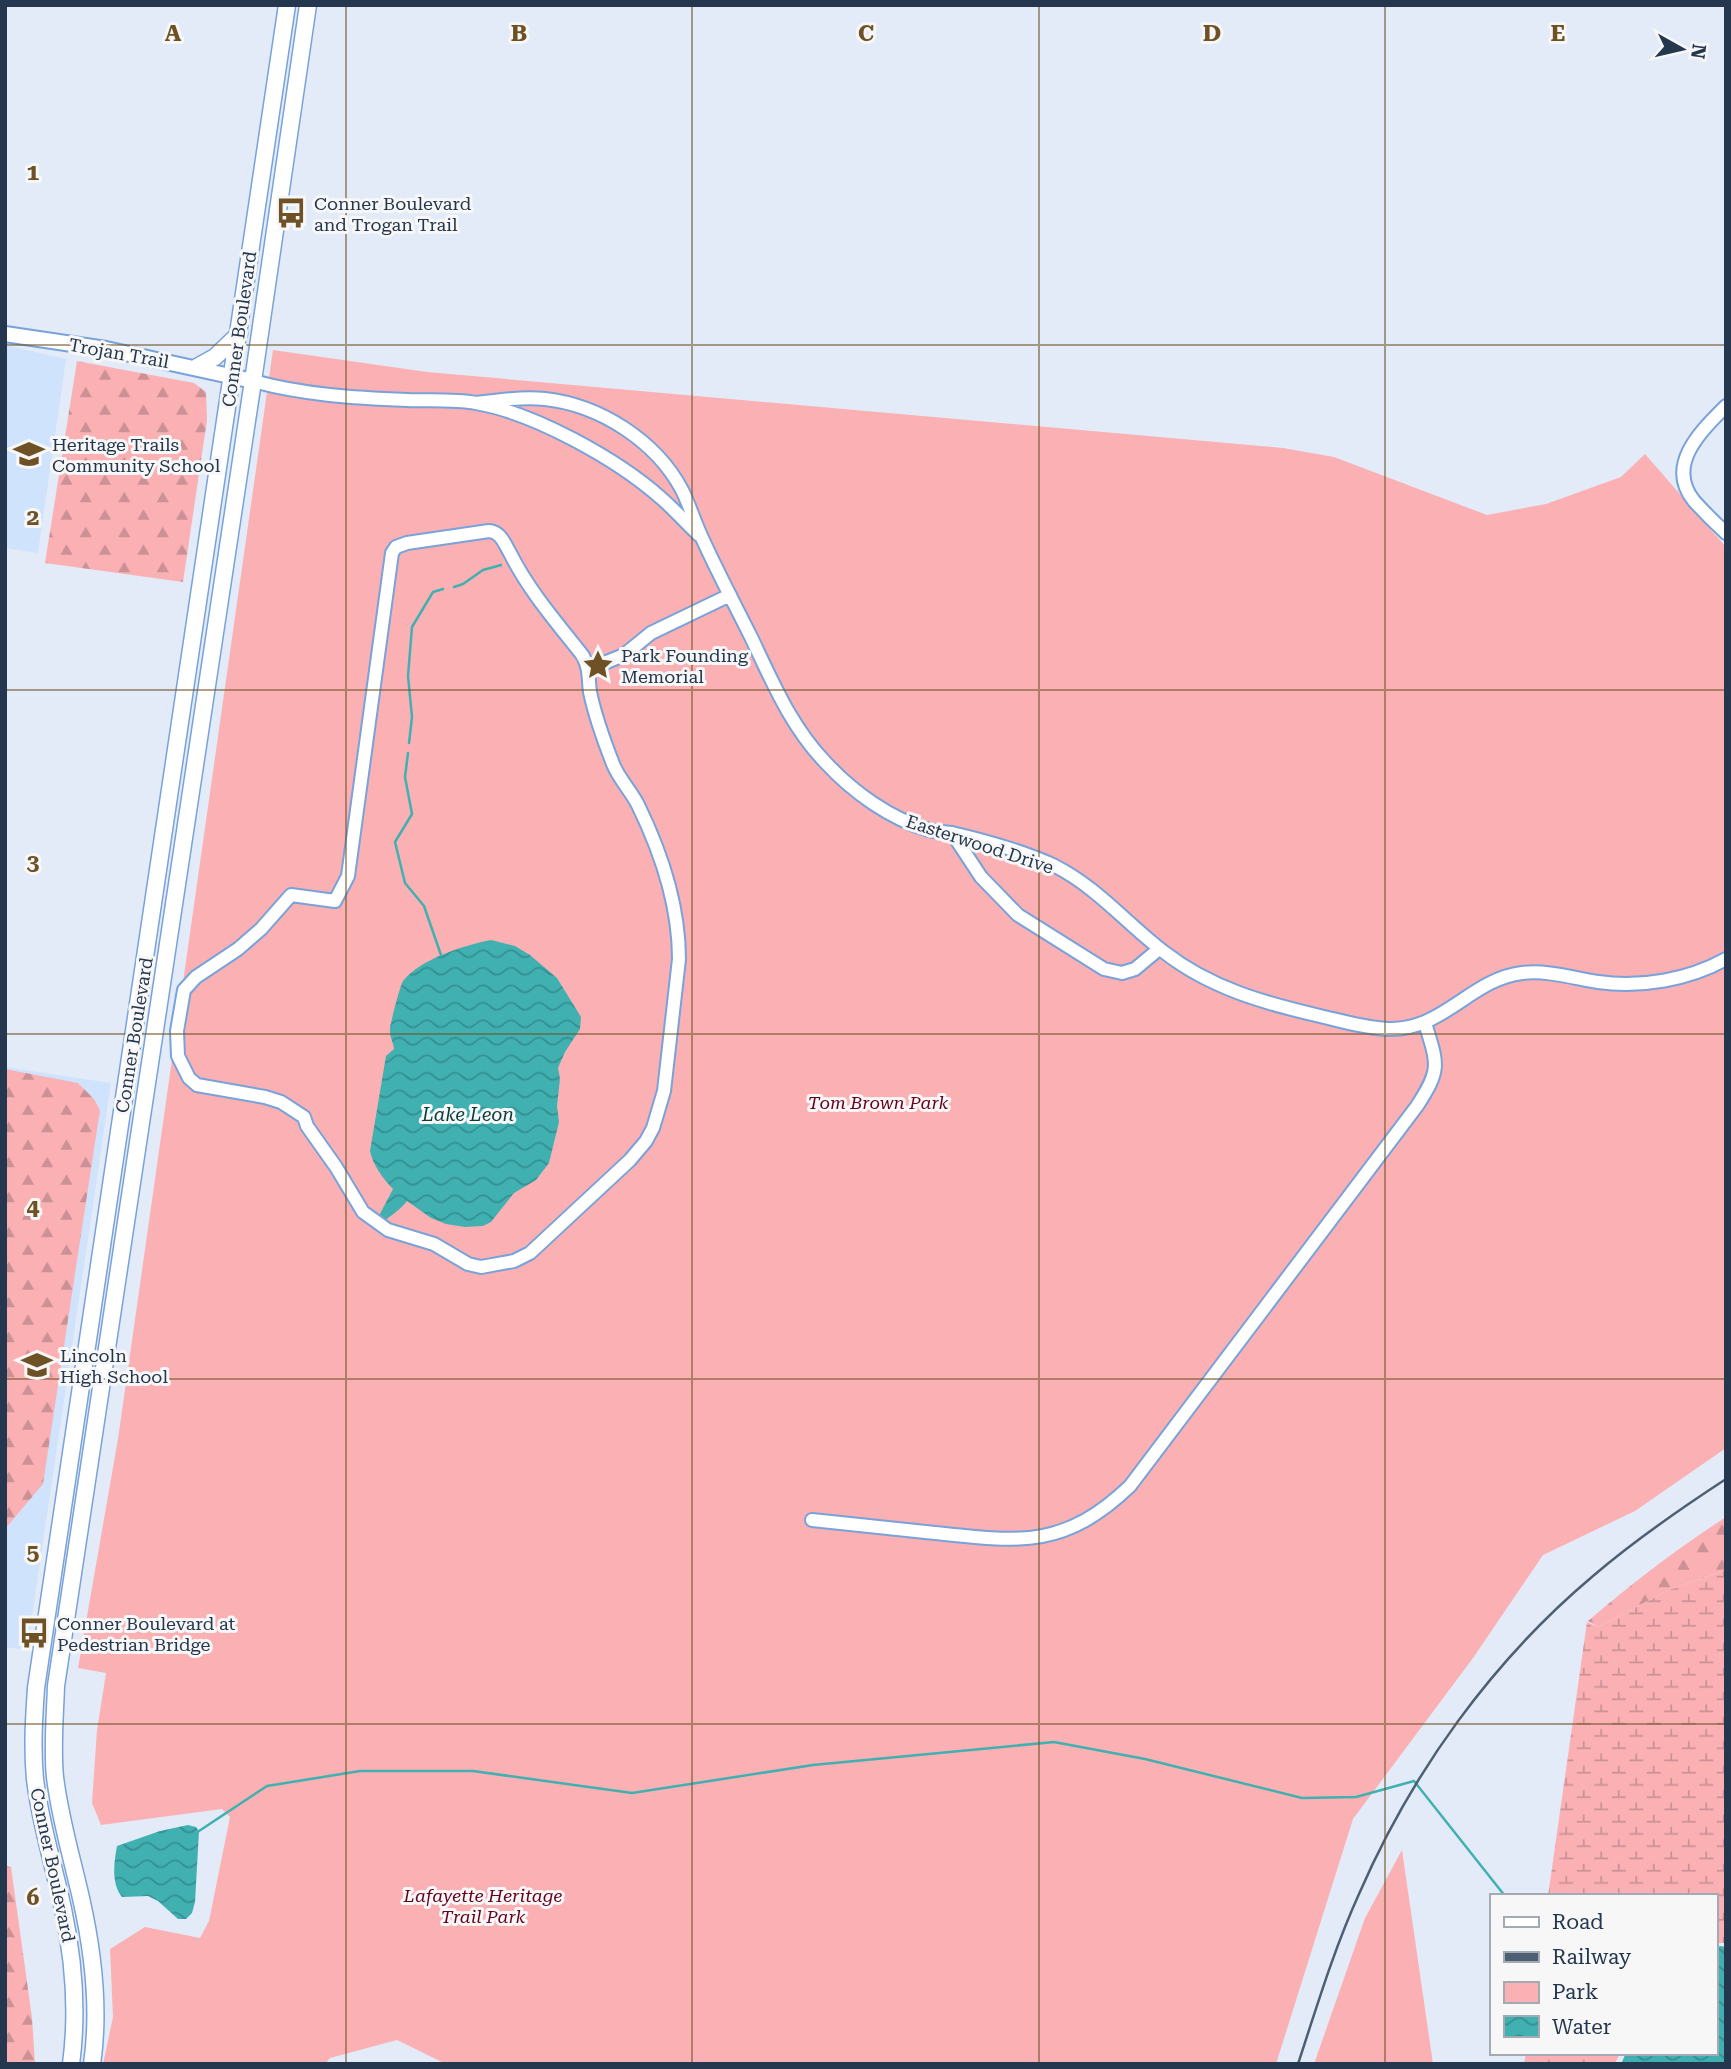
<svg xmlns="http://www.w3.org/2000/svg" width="1731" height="2069" font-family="'Roboto Serif',serif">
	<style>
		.built { fill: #d0e3fd }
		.forest { fill: url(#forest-firs) }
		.wetland { fill: url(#wetland-marsh) }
		.park { fill: #fbb1b4 }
		.water { fill: url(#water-waves) }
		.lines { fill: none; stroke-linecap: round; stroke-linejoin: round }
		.stream { stroke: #40b0b1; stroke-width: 2.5 }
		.minor-casing { stroke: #78a2d9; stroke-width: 16 }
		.tertiary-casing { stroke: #78a2d9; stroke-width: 18 }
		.secondary-casing { stroke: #78a2d9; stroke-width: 19 }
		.minor { stroke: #fff; stroke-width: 12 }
		.tertiary { stroke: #fff; stroke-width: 14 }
		.secondary { stroke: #fff; stroke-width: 16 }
		.rail { stroke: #4e5e73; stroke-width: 2.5 }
		.grid { fill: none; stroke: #6e5225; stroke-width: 2; stroke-opacity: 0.55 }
		.labels { text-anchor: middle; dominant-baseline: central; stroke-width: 6; stroke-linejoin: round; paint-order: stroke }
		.poi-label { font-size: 18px; fill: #25374e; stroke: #f7f7f7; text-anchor: start }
		.street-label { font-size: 18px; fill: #25374e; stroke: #f7f7f7 }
		.park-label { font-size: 18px; font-style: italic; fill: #66011c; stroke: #f7f7f7 }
		.water-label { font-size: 19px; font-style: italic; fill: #083c3d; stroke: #f7f7f7 }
		.grid-label { font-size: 23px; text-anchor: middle; font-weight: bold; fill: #6e5225; stroke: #f7f7f7; stroke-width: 6; stroke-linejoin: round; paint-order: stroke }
	</style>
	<defs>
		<pattern id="forest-firs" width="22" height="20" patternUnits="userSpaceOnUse" patternTransform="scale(1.75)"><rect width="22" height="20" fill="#fbb1b4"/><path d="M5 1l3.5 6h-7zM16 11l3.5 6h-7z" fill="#cb9195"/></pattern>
		<pattern id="wetland-marsh" width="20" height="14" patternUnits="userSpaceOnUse" patternTransform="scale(1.75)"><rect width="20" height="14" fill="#fbb1b4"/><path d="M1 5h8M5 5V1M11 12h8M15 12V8" fill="none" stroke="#cb9195"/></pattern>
		<pattern id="water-waves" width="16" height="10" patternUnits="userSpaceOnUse" patternTransform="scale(1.75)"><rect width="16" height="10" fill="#40b0b1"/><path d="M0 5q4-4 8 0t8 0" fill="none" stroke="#359092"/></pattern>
	</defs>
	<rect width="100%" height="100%" fill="#e2ebf7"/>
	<path class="built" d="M 5,345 L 66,359 L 38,553 L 5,548 Z
		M 5,1067 L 111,1083 L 27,1650 L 5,1647 Z"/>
	<path class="forest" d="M 77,361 L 194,383 L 206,392 L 207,420 L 183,582 L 45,563 Z
		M 5,1069 L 78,1083 L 94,1099 L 100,1110 L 43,1484 L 5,1529 Z
		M 1726,1517 L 1726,1570 L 1669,1590 L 1598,1627 L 1588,1621 C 1632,1583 1677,1549 1726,1517 Z
		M 5,1866 L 11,1867 L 32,2018 L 35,2064 L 5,2064 Z"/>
	<path class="wetland" d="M 1726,1570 L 1726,1943 L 1715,1943 L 1715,1896 L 1548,1896 L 1587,1622 L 1598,1627 L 1669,1590 Z
		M 1526,2053 L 1620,2053 L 1615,2064 L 1524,2064 Z"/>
	<path class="park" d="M 273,350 L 427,372 L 1283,448 L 1334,457 L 1487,515 L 1546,504 L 1621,477 L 1645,454 L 1726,547 L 1726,1448 L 1635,1511 L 1543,1555 L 1473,1658 L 1353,1819 L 1276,2064 L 446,2064 L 397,2040 L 330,2058 L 325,2064 L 103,2064 L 113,2017 L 110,1949 L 145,1927 L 200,1938 L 209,1921 L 230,1817 L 222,1809 L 101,1825 L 92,1803 L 97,1730 L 106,1673 L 78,1668 L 118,1439 Z
		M 1402,1850 L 1433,2064 L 1314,2064 L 1365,1918 Z"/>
	<path class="water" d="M 491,940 L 515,946 L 530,955 L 557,978 L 581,1017 L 580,1029 L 565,1052 L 558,1068 L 560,1079 L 557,1106 L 559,1122 L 549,1163 L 536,1180 L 514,1193 L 491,1222 L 483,1226 L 465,1227 L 446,1224 L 431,1218 L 407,1201 C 398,1213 385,1218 375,1229 L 373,1227 L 393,1189 C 383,1179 373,1165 370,1151 L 386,1056 L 394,1049 C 393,1041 389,1036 390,1028 C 391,1021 400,986 403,981 C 420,959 465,945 491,940 Z
		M 188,1825 L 196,1827 L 199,1831 L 195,1902 L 192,1913 L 186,1919 L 178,1919 L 158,1901 L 148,1896 L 122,1897 C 111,1884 114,1862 117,1846 L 160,1831 Z
		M 1720,1946 L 1726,1947 L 1726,2064 L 1621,2064 L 1626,2053 L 1715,2053 L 1715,1948 Z"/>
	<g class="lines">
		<path class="stream" d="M 454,587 L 463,584 L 483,570 L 501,565
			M 409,743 L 412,717 L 408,676 L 412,627 L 433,592 L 443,589
			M 408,753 L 405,777 L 412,814 L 395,842 L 405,883 L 424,906 L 441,955
			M 199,1831 L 267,1786 L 360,1771 L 473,1771 L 632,1793 L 813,1765 L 1054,1742 L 1145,1759 L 1302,1798 L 1356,1797 L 1414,1781 L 1505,1896"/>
		<g class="minor-casing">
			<path id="minor" d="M 253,381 C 304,395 355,398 407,400 C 430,401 454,399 476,403 C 534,413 617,459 661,498 C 674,509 686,523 699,535
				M 476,403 C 499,400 522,397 545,399 C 600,405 656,441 682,490 C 690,506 695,524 703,540 C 718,573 735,605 751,637 C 772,681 791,727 826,763 C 853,792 890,819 929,830 C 936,832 944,832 952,833 C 986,841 1023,851 1055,866 C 1098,888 1126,923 1164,952 C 1210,988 1264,1003 1320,1016 C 1342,1021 1365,1028 1388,1029 C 1443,1031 1471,979 1522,973 C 1547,970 1573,978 1598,982 C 1641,988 1688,980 1726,959
				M 1726,406 C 1701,431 1665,465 1694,501 C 1704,512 1715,523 1726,533
				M 489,531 C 501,532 504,543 510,553 C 529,591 557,623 583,656 C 590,670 588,678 590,692 C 595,716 604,741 613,764 C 619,779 631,791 638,805 C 661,852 679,906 679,959 L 664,1091 L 653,1128 L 646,1141 L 630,1160 L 530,1253 L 514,1261 L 481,1267 L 468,1264 L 434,1244 L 388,1230 L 363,1212 L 336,1167 L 307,1126 L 304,1117 L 281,1102 L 265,1097 L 197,1085 L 189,1078 L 178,1056 L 177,1031 L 184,990 L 196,977 L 238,949 L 261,929 L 291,895 L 335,901 L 348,876 L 392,553 L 396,547 L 407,543 Z
				M 589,669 L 624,655 L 651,633 L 730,595
				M 952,833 L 981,877 L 1018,915 L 1104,969 L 1122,973 L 1135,969 L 1159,949
				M 812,1520 C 853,1524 894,1529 935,1533 C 1019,1542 1064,1549 1130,1486 L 1417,1106 C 1441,1069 1438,1065 1425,1023"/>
		</g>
		<g class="tertiary-casing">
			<path id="tertiary" d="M 5,334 L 106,349 L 253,381"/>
		</g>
		<g class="secondary-casing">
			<path id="secondary" d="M 197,367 L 215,357 L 239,334
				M 71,2064 C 78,2012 74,1961 63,1909 C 54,1866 40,1823 35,1779 C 32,1748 34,1718 36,1688 L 287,5
				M 92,2064 C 100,2010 93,1951 81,1898 C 72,1858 60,1819 55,1777 C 52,1747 55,1716 56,1686 L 253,381 L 308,5"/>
		</g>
		<use href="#minor" class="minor"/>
		<use href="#tertiary" class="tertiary"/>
		<use href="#secondary" class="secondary"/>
		<path class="rail" d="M 1298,2064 C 1317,2006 1334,1949 1359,1894 C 1412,1772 1492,1661 1593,1576 C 1635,1540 1680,1509 1726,1479"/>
	</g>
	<path class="grid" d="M 346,5 L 346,2064M 692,5 L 692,2064M 1039,5 L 1039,2064M 1385,5 L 1385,2064M 5,345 L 1726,345M 5,690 L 1726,690M 5,1034 L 1726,1034M 5,1379 L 1726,1379M 5,1724 L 1726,1724"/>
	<defs>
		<g id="bus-bare" transform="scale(2.415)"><path d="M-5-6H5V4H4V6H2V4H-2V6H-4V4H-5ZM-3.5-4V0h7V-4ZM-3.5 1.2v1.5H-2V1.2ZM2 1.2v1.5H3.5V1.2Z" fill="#6e5225" stroke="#f7f7f7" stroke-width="2.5" paint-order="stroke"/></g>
		<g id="school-bare" transform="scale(2.415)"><path d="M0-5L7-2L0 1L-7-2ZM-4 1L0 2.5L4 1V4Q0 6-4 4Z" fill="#6e5225" stroke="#f7f7f7" stroke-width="2.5" paint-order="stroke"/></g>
		<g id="sight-bare" transform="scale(2.415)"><path d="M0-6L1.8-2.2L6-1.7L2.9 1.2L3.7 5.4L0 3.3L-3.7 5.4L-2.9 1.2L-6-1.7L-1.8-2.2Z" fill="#6e5225" stroke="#f7f7f7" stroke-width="2.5" paint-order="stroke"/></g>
	</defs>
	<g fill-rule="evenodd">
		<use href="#bus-bare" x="291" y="213"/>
		<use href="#school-bare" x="29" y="454"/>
		<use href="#sight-bare" x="598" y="665"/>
		<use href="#school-bare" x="37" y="1365"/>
		<use href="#bus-bare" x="34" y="1633"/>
	</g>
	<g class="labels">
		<g class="poi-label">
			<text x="314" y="203">Conner Boulevard<tspan x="314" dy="21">and Trogan Trail</tspan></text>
			<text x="52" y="444">Heritage Trails<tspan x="52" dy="21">Community School</tspan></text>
			<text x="621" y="655">Park Founding<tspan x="621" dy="21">Memorial</tspan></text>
			<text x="60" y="1355">Lincoln<tspan x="60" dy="21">High School</tspan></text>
			<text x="57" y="1623">Conner Boulevard at<tspan x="57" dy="21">Pedestrian Bridge</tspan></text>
		</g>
		<g class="street-label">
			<text transform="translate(239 329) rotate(-82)">Conner Boulevard</text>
			<text transform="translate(119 353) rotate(10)">Trojan Trail</text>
			<text transform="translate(980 844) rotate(18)">Easterwood Drive</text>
			<text transform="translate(134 1035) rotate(-81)">Conner Boulevard</text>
			<text transform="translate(53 1865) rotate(78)">Conner Boulevard</text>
		</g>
		<g class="park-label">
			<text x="878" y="1102">Tom Brown Park</text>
			<text x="483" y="1895">Lafayette Heritage<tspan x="483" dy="21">Trail Park</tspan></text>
		</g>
		<g class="water-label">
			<text x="468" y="1114">Lake Leon</text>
		</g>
	</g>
	<g class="grid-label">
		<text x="173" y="41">A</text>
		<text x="519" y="41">B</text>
		<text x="866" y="41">C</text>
		<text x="1212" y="41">D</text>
		<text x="1558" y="41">E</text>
		<text x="33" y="180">1</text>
		<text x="33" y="525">2</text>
		<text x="33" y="870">3</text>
		<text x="33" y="1215">4</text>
		<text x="33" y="1560">5</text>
		<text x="33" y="1905">6</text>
	</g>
	<rect width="1731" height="2069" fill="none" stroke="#25374e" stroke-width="14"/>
	<rect x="1490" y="1894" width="228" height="161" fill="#f7f7f7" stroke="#a3aab3" stroke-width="2"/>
	<rect x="1504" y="1917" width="35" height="10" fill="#ffffff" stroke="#a3aab3" stroke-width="2"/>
	<text x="1552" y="1929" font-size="21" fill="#25374e">Road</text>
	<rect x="1504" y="1952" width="35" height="10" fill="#4e5e73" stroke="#a3aab3" stroke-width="2"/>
	<text x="1552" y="1964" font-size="21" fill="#25374e">Railway</text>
	<rect x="1504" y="1982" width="35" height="21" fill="#fbb1b4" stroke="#a3aab3" stroke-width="2"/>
	<text x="1552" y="1999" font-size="21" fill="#25374e">Park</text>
	<rect x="1504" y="2016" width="35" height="21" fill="url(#water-waves)" stroke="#a3aab3" stroke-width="2"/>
	<text x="1552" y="2034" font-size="21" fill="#25374e">Water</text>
	<g transform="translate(1682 49) rotate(98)" stroke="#f7f7f7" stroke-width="5" paint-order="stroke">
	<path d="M0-5L12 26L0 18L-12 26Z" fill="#25374e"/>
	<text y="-10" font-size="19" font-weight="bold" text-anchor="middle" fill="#25374e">N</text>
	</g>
</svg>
